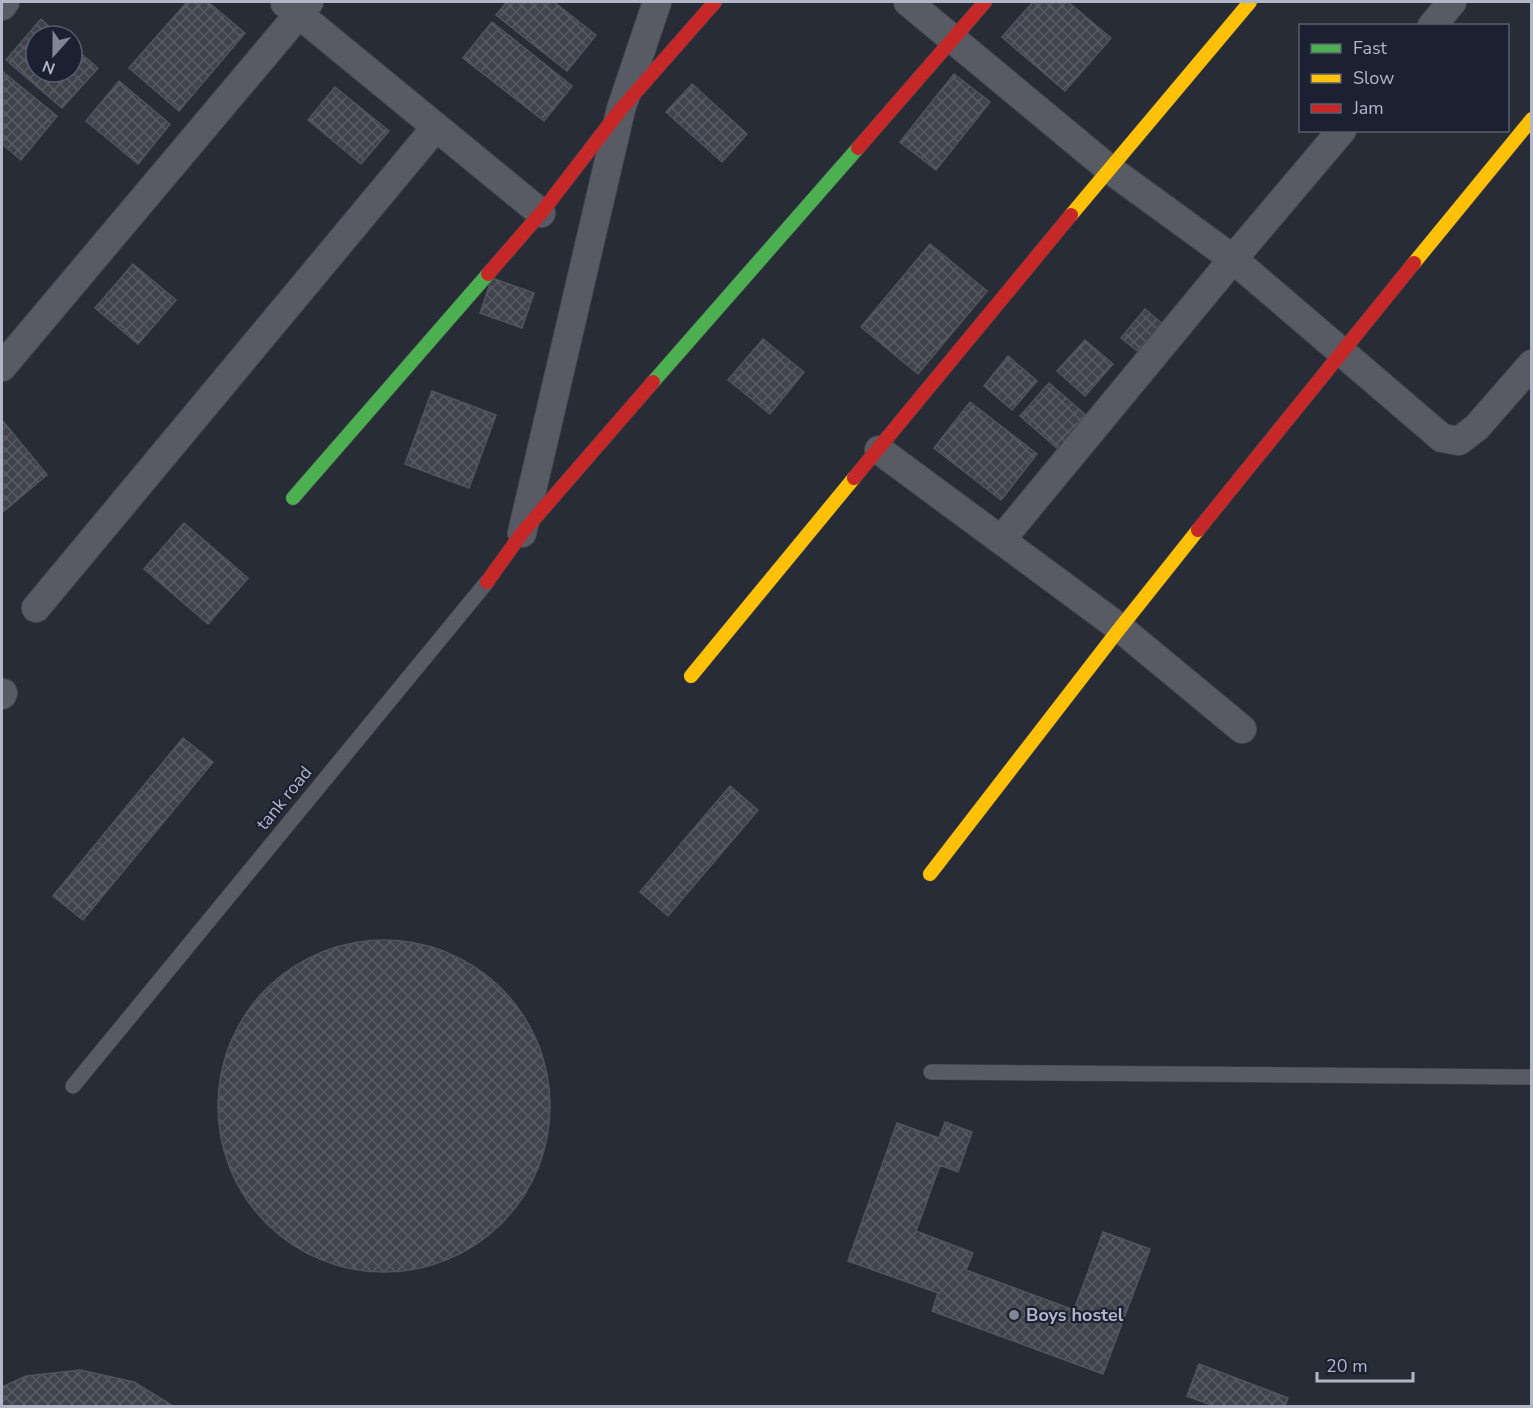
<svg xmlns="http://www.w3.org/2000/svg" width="1533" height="1408" font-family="'Nunito Sans',sans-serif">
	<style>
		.building { fill: url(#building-cross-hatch); stroke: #50545e; stroke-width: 1.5 }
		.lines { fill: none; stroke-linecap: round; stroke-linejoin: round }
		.lane-casing { stroke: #44474f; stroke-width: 16 }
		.street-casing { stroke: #44474f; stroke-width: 30 }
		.fast-casing { stroke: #44474f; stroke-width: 15 }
		.slow-casing { stroke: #44474f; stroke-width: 15 }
		.jam-casing { stroke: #44474f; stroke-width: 15 }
		.lane { stroke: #585b64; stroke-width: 15 }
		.street { stroke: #585b64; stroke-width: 28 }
		.fast { stroke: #4caf50; stroke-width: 14 }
		.slow { stroke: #ffc107; stroke-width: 14 }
		.jam { stroke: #c62828; stroke-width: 14 }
		.poi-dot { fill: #818695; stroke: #1b2131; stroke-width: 2 }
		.labels { text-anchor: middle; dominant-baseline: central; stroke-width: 4.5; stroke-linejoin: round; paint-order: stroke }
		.street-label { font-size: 18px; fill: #b1b7c8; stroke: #1b2131 }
		.poi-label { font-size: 18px; font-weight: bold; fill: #b1b7c8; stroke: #1b2131; text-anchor: start }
	</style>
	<defs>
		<pattern id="building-cross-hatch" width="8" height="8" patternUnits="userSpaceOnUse" patternTransform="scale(1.5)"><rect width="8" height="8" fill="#40434c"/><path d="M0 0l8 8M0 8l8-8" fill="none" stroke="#595c64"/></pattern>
	</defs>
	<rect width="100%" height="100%" fill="#282c36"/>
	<path class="building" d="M 187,2 L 208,2 L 245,33 L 179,111 L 129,68 Z
		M 507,2 L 554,2 L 596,35 L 567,71 L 496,15 Z
		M 1033,2 L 1068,2 L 1111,38 L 1065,91 L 1002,37 Z
		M 41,19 L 60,36 L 36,36 L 36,72 L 72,72 L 72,46 L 98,68 L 62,108 L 6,60 Z
		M 492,22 L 572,86 L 544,121 L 463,58 Z
		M 2,71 L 57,116 L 21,160 L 2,144 Z
		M 954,74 L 990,102 L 936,170 L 900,142 Z
		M 119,81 L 170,124 L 138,164 L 86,121 Z
		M 692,84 L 747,134 L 722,162 L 666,112 Z
		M 335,87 L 389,131 L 361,164 L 308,120 Z
		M 930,244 L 987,291 L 918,374 L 861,327 Z
		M 133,264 L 176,300 L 138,344 L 95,308 Z
		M 492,278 L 534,293 L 522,328 L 480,313 Z
		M 1145,309 L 1165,326 L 1141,354 L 1121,338 Z
		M 763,339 L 804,372 L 770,414 L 728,380 Z
		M 1085,340 L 1113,364 L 1085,396 L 1057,371 Z
		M 1008,356 L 1037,381 L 1012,410 L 984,386 Z
		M 1049,383 L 1087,416 L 1058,449 L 1020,416 Z
		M 432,391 L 496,415 L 469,488 L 405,464 Z
		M 970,402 L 1037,454 L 1001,500 L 934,448 Z
		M 2,420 L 47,475 L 4,511 L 2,508 Z
		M 184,523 L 248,578 L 208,624 L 144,569 Z
		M 183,738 L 213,762 L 83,920 L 53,896 Z
		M 730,786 L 758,810 L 668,916 L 640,892 Z
		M218 1106a166 166 0 1 1 332 0a166 166 0 1 1-332 0Z
		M 945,1122 L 972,1132 L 958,1172 L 940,1165 L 916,1231 L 973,1253 L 966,1270 L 1074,1310 L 1103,1232 L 1150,1249 L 1103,1374 L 932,1311 L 938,1293 L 848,1261 L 897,1123 L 939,1138 Z
		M 1199,1364 L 1288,1398 L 1285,1406 L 1214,1406 L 1187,1396 Z
		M 80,1370 L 134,1382 L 173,1406 L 2,1406 L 2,1387 L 26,1376 Z"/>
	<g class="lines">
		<g class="lane-casing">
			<path id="lane" d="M 931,1072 L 1532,1077
				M 73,1086 L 487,582"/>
		</g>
		<g class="street-casing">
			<path id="street" d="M 908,2 L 1108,168 L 1233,259 L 1442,438 L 1459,441 L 1477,427 L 1532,364
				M 285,3 L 541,213
				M 2,6 L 5,2
				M 1432,26 L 1452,2
				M 2,367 L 309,2
				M 879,450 L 1120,628 L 1242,729
				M 522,533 L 621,109 L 657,2
				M 1001,540 L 1233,259 L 1342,130
				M 36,608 L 436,127
				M 2,695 L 3,693"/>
		</g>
		<g class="fast-casing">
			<path id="fast" d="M 653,382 L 858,148
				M 293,498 L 488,274"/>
		</g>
		<g class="slow-casing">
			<path id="slow" d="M 1071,215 L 1250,2
				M 1414,263 L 1532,119
				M 691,676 L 854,478
				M 930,874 L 1120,628 L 1198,530"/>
		</g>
		<g class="jam-casing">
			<path id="jam" d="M 858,148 L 985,2
				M 488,274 L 541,213 L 621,109 L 715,2
				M 854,478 L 1071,215
				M 1198,530 L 1414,263
				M 487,582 L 522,533 L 653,382"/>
		</g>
		<use href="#lane" class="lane"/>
		<use href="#street" class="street"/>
		<use href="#fast" class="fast"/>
		<use href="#slow" class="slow"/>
		<use href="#jam" class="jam"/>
	</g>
	<circle class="poi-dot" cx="1014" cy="1315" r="6"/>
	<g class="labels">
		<g class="street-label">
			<text transform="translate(284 798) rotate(-51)">tank road</text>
		</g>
		<g class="poi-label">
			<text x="1026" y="1315">Boys hostel</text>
		</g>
	</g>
	<rect width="1533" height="1408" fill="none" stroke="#b1b7c8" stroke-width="6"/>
	<rect x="1299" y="24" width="210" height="108" fill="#1b2131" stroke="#575d6d" stroke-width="1.5"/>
	<rect x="1311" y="44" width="30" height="9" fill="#4caf50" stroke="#575d6d" stroke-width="1.5"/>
	<text x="1353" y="54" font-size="18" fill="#b1b7c8">Fast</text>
	<rect x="1311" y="74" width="30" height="9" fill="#ffc107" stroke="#575d6d" stroke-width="1.5"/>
	<text x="1353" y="84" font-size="18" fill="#b1b7c8">Slow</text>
	<rect x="1311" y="104" width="30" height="9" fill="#c62828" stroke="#575d6d" stroke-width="1.5"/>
	<text x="1353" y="114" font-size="18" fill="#b1b7c8">Jam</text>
	<g transform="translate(54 54) rotate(201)"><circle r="28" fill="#1b2131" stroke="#575d6d" stroke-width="1.5"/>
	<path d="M0-4.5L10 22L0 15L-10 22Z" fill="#818695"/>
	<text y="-9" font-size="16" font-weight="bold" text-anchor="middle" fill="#b1b7c8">N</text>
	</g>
	<path d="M1317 1372v9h96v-9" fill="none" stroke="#b1b7c8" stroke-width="3"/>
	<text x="1326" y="1372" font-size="18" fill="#b1b7c8" stroke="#1b2131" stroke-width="4.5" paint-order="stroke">20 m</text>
</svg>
